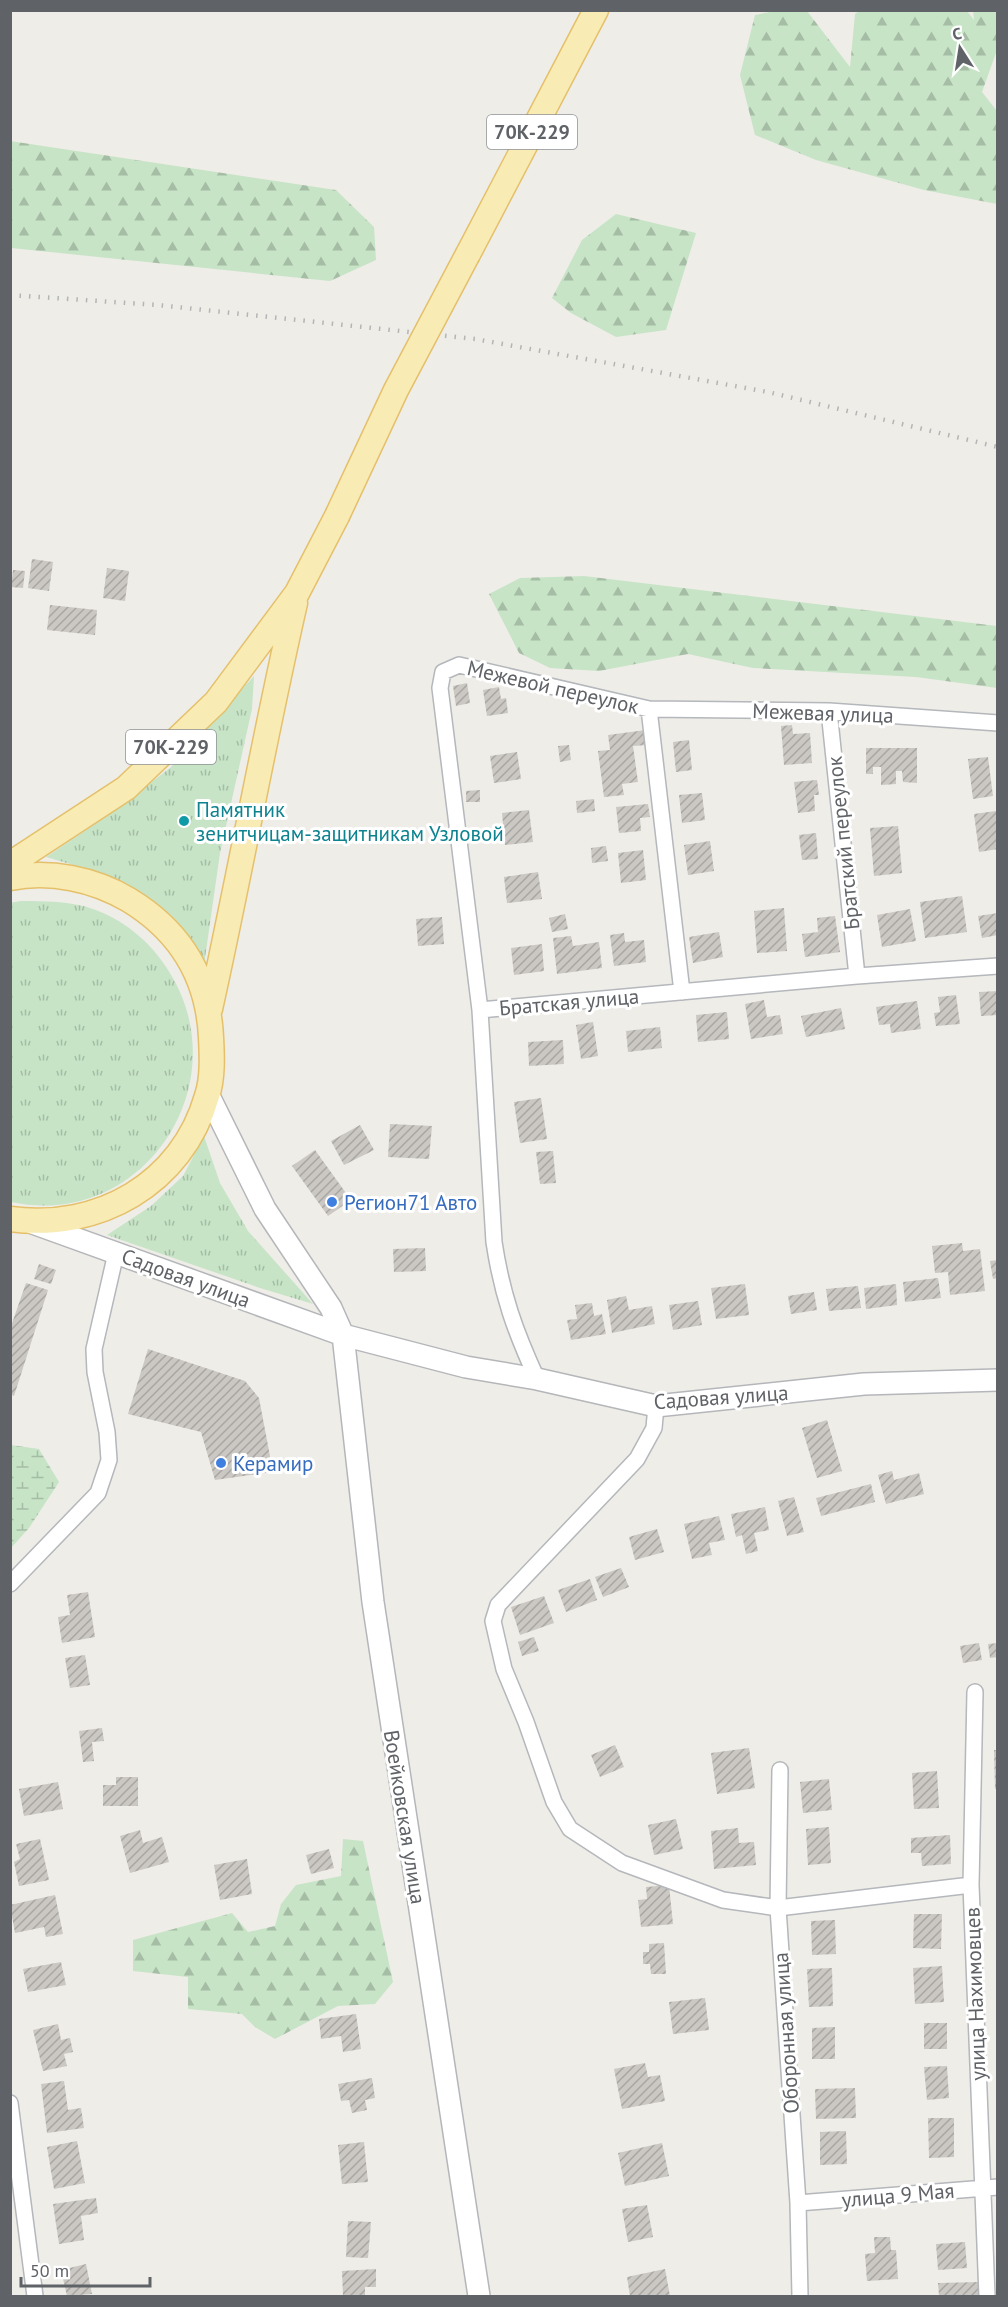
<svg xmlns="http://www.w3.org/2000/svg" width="1008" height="2307" font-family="'PT Sans',sans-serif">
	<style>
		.grass { fill: url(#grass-tufts) }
		.forest { fill: url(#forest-firs) }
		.wetland { fill: url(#wetland-marsh) }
		.building { fill: url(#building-hatch) }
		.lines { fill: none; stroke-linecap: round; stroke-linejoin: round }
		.minor-casing { stroke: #b4b7bb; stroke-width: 18 }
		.secondary-casing { stroke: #b4b6ba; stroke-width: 24 }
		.primary-casing { stroke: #e5c06b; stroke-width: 27 }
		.minor { stroke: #fff; stroke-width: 15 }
		.secondary { stroke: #fff; stroke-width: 21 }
		.primary { stroke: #f8ebb4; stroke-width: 24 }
		.rail { stroke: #b3b4b4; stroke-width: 4.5; stroke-dasharray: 1.5 8; stroke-linecap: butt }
		.primary-bridge-casing { stroke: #e5c06b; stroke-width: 27; stroke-linecap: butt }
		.primary-bridge { stroke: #f8ebb4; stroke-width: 24 }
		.culture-dot { fill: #0f9aa8; stroke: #fff; stroke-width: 2 }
		.shop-dot { fill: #3f7fe0; stroke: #fff; stroke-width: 2 }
		.labels { text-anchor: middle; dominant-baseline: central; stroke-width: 6; stroke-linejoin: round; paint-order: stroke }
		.shield { fill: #fff; stroke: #8f9194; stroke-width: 1.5 }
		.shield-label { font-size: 20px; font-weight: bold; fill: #5f6266 }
		.street-label { font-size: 21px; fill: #5f6266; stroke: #fff }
		.culture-label { font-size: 21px; fill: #0d838f; stroke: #fff; text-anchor: start }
		.shop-label { font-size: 21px; fill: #366cbe; stroke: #fff; text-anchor: start }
	</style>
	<defs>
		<pattern id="grass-tufts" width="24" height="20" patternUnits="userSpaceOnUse" patternTransform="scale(1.5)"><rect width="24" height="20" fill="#c7e4c7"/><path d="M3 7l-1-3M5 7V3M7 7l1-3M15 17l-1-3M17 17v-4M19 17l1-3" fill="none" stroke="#a5bca5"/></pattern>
		<pattern id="forest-firs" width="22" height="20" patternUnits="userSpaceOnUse" patternTransform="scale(1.5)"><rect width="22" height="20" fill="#c7e4c7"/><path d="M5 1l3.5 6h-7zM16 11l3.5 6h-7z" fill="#a5bca5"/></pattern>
		<pattern id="wetland-marsh" width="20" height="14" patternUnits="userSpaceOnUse" patternTransform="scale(1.5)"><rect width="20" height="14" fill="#c7e4c7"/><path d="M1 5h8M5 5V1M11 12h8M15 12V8" fill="none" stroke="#a5bca5"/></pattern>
		<pattern id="building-hatch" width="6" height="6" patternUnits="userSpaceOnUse" patternTransform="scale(1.5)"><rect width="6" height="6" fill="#cbc8c4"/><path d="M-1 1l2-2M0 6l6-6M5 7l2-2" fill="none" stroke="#a8a6a3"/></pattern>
	</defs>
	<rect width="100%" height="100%" fill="#efede8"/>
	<path class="grass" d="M 254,676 L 252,709 L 220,853 L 204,965 L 171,915 L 108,875 L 46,857 L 104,818 L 170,768 Z
		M 21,901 C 46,901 70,901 93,909 C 122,919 148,940 164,964 C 244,1077 146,1231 11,1202 L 10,903 Z
		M 204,1136 L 220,1183 L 248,1231 L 313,1304 L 260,1288 L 107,1235 L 151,1206 L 183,1176 Z"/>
	<path class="forest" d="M 780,10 L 807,11 L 850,67 L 855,14 L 859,11 L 967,11 L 974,20 L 973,11 L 997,11 L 997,50 L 982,92 L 997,111 L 997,204 L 924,190 L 816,160 L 755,135 L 740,75 L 755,15 Z
		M 10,141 L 336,190 L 374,227 L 376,260 L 330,281 L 11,248 Z
		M 616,214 L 696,233 L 666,330 L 616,337 L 571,313 L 552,298 L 582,240 Z
		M 584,576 L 997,626 L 997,688 L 916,677 L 753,668 L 688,654 L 599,671 L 550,668 L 519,653 L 489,594 L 520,578 Z
		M 343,1839 L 363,1841 L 393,1982 L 375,2004 L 338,2006 L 275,2039 L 255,2027 L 242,2014 L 188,2009 L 188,1977 L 133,1971 L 133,1940 L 232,1913 L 248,1932 L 275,1926 L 281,1904 L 296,1885 L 341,1876 Z"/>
	<path class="wetland" d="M 11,1445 L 39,1449 L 59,1482 L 29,1528 L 11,1548 Z"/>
	<path class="building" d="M 32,559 L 53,562 L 49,591 L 28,588 Z
		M 107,568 L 129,571 L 125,601 L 103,598 Z
		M 13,570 L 25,571 L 23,588 L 11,587 Z
		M 50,605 L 97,610 L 95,635 L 47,630 Z
		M 467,683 L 470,703 L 456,706 L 453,686 Z
		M 499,687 L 501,699 L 506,698 L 508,713 L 487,716 L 483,690 Z
		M 792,725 L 793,734 L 810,733 L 812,763 L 784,765 L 781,726 Z
		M 646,730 L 647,745 L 633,746 L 638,782 L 622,784 L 624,795 L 604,797 L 598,751 L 610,750 L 608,735 Z
		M 689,740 L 692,770 L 676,772 L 673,742 Z
		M 569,745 L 571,760 L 560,762 L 558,746 Z
		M 866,748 L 917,748 L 917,783 L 903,782 L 902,771 L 896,771 L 896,784 L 881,785 L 881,767 L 873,767 L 873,774 L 866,774 Z
		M 517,752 L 521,779 L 494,783 L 490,756 Z
		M 988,757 L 993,796 L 973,799 L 968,759 Z
		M 817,780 L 819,795 L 814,795 L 815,811 L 798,813 L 794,782 Z
		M 480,790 L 480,802 L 466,802 L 466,791 Z
		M 702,793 L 705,820 L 682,823 L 679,795 Z
		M 594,799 L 595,811 L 577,813 L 576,801 Z
		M 648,804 L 650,817 L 640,818 L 641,831 L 619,833 L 616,807 Z
		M 529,810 L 533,842 L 505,845 L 502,813 Z
		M 996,811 L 998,849 L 979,852 L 974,814 Z
		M 898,826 L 902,873 L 874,876 L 870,828 Z
		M 816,833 L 818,859 L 802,860 L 799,835 Z
		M 710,841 L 714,871 L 688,875 L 684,845 Z
		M 606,846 L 608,861 L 592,863 L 591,848 Z
		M 643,850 L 646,880 L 621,883 L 618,853 Z
		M 538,872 L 542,899 L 507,903 L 504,877 Z
		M 962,896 L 967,932 L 925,938 L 920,902 Z
		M 784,908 L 787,951 L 757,953 L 754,911 Z
		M 910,909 L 916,941 L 882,947 L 877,915 Z
		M 998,913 L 998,935 L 982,938 L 978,916 Z
		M 565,914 L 568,929 L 552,932 L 549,918 Z
		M 835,916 L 840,952 L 805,957 L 802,934 L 818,932 L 817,918 Z
		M 442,917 L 444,944 L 418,946 L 416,919 Z
		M 719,932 L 723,957 L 693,963 L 689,937 Z
		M 624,933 L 625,942 L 644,940 L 646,962 L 614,966 L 610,935 Z
		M 571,936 L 573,946 L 599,942 L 602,968 L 557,974 L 553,938 Z
		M 542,944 L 544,971 L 514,975 L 511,948 Z
		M 998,991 L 998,1015 L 981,1016 L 979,992 Z
		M 956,995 L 960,1024 L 936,1026 L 934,1013 L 940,1012 L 938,997 Z
		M 764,1000 L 767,1017 L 780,1015 L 783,1034 L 751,1039 L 745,1004 Z
		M 917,1001 L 921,1029 L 891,1033 L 890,1024 L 879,1025 L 876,1007 Z
		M 841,1008 L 845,1029 L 806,1037 L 801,1016 Z
		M 727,1012 L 729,1039 L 698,1042 L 696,1015 Z
		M 593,1022 L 598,1056 L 581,1059 L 576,1025 Z
		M 660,1027 L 662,1048 L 628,1052 L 626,1031 Z
		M 563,1040 L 564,1064 L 529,1066 L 528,1042 Z
		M 541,1098 L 547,1139 L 520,1143 L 514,1102 Z
		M 390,1124 L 432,1126 L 429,1159 L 388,1157 Z
		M 360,1125 L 374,1150 L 344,1165 L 331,1141 Z
		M 315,1150 L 351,1200 L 328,1216 L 292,1166 Z
		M 553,1151 L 556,1183 L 540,1184 L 536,1152 Z
		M 962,1243 L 963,1251 L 980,1249 L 985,1291 L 950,1295 L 948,1272 L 935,1273 L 932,1246 Z
		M 425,1248 L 426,1271 L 394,1272 L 393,1249 Z
		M 998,1260 L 998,1278 L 993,1279 L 990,1261 Z
		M 39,1264 L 56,1270 L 51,1284 L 34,1279 Z
		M 938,1278 L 941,1298 L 905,1302 L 903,1282 Z
		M 26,1283 L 48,1290 L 14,1396 L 10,1394 L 10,1329 Z
		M 745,1284 L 749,1315 L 716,1319 L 711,1288 Z
		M 896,1284 L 897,1305 L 866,1309 L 864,1288 Z
		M 858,1286 L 861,1308 L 829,1311 L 826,1289 Z
		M 814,1292 L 817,1310 L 791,1314 L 788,1296 Z
		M 626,1296 L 629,1310 L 652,1306 L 655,1324 L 612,1333 L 607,1300 Z
		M 698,1301 L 702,1325 L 673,1330 L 669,1305 Z
		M 592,1303 L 594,1316 L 602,1314 L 606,1334 L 571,1340 L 567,1320 L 577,1319 L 575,1305 Z
		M 148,1349 L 245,1381 L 259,1398 L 273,1472 L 215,1480 L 201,1432 L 128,1414 Z
		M 827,1420 L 842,1471 L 817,1478 L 802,1428 Z
		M 892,1471 L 894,1480 L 919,1473 L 924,1494 L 886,1504 L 878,1475 Z
		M 871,1484 L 875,1502 L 821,1516 L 816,1498 Z
		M 794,1497 L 804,1532 L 787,1536 L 778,1501 Z
		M 765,1507 L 769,1530 L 754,1533 L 758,1551 L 746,1554 L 742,1535 L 736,1537 L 731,1514 Z
		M 719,1516 L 725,1540 L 709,1543 L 712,1555 L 692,1559 L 684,1524 Z
		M 657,1529 L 664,1552 L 635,1560 L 629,1537 Z
		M 621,1568 L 629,1587 L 603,1597 L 595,1577 Z
		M 590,1579 L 597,1600 L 566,1612 L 558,1590 Z
		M 88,1592 L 95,1637 L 62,1643 L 58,1617 L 70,1615 L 67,1595 Z
		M 544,1596 L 554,1623 L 520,1635 L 511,1607 Z
		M 534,1637 L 539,1651 L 522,1656 L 518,1642 Z
		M 979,1643 L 982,1660 L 963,1663 L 960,1646 Z
		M 998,1643 L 998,1657 L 990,1658 L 988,1644 Z
		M 85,1655 L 90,1685 L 70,1688 L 65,1658 Z
		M 102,1728 L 104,1741 L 92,1742 L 94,1761 L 83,1762 L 79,1731 Z
		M 615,1745 L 624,1767 L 600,1777 L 591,1755 Z
		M 749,1748 L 755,1788 L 717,1794 L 711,1753 Z
		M 994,1750 L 998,1750 L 998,1789 L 995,1789 Z
		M 937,1771 L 939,1808 L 914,1809 L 912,1773 Z
		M 116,1777 L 138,1777 L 138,1806 L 103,1806 L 103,1785 L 116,1785 Z
		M 829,1779 L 832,1810 L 803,1813 L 800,1782 Z
		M 58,1782 L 63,1809 L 24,1816 L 19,1789 Z
		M 676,1819 L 683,1849 L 654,1855 L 648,1825 Z
		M 829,1827 L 831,1863 L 808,1865 L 806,1829 Z
		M 738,1828 L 739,1843 L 754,1842 L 756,1865 L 714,1869 L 711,1831 Z
		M 140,1830 L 143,1843 L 162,1837 L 169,1862 L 130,1873 L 120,1836 Z
		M 950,1835 L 951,1864 L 922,1866 L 921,1853 L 911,1853 L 911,1838 Z
		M 40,1839 L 49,1880 L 19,1886 L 14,1862 L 20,1859 L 16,1844 Z
		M 329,1849 L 334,1868 L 311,1874 L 306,1855 Z
		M 247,1859 L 252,1894 L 220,1900 L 214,1865 Z
		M 669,1885 L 673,1924 L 641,1927 L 638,1900 L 647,1899 L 646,1887 Z
		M 55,1895 L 63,1934 L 46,1937 L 44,1927 L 15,1933 L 10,1905 Z
		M 914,1914 L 942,1914 L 941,1949 L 913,1948 Z
		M 835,1920 L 836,1954 L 812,1955 L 811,1921 Z
		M 664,1943 L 666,1974 L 651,1974 L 650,1964 L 643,1964 L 643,1952 L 649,1952 L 649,1944 Z
		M 61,1962 L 66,1985 L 28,1992 L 23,1969 Z
		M 942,1966 L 944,2002 L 915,2004 L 913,1968 Z
		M 832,1968 L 833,2006 L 809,2007 L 807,1969 Z
		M 705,1998 L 709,2030 L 673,2034 L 669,2002 Z
		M 356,2014 L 361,2049 L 343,2052 L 341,2036 L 321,2039 L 319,2019 Z
		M 924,2023 L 947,2023 L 947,2049 L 924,2049 Z
		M 58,2024 L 61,2040 L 70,2038 L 73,2052 L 64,2054 L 67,2066 L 43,2071 L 33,2030 Z
		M 835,2027 L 835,2059 L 812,2059 L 812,2028 Z
		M 645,2063 L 648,2077 L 660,2075 L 665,2101 L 622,2109 L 614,2069 Z
		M 947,2066 L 949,2098 L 927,2100 L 924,2067 Z
		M 372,2078 L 375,2098 L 365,2100 L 367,2110 L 352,2113 L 349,2100 L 341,2101 L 338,2084 Z
		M 64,2081 L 68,2110 L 81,2108 L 84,2128 L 47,2133 L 41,2084 Z
		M 855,2088 L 856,2118 L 816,2119 L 815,2089 Z
		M 928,2118 L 954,2118 L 954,2157 L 929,2158 Z
		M 846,2131 L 847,2164 L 820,2165 L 820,2132 Z
		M 77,2141 L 85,2183 L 54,2189 L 47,2147 Z
		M 364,2142 L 368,2182 L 342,2184 L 338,2145 Z
		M 662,2143 L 669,2176 L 625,2186 L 618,2153 Z
		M 96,2198 L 98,2213 L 81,2216 L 84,2240 L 59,2244 L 53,2204 Z
		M 647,2205 L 653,2237 L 628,2242 L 622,2209 Z
		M 348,2221 L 371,2222 L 368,2258 L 346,2257 Z
		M 874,2237 L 890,2237 L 891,2250 L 896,2250 L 898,2279 L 867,2281 L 865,2254 L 875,2253 Z
		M 965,2242 L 967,2268 L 938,2270 L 936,2244 Z
		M 86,2264 L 92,2294 L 67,2296 L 61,2270 Z
		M 376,2269 L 376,2287 L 365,2287 L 365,2296 L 343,2296 L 342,2271 Z
		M 665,2269 L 670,2296 L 630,2296 L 627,2277 Z
		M 980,2282 L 980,2295 L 939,2296 L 938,2283 Z"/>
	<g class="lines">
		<g class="minor-casing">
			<path id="minor" d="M 649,709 L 829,711 L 998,723
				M 829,711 L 857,976
				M 480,1010 L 440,688 L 443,672 L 459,665 L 649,709 L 682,992
				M 537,1379 C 515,1331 502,1295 494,1242 L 480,1010 L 857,976 L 998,966
				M 656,1406 L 654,1428 L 637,1459 L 498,1605 L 493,1621 L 504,1669 L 526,1722 L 554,1802 L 570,1829 L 622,1863 L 723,1900 L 778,1908 L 971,1885
				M 10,1584 L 98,1493 L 109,1460 L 107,1432 L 95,1372 L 94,1349 L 116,1253
				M 975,1692 L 971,1885 L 987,2296
				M 780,1770 L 778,1908 L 798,2203 L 800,2296
				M 10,2103 L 35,2296
				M 798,2203 L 998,2187"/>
		</g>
		<g class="secondary-casing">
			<path id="secondary" d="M 208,1094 L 265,1209 L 331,1308 L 343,1335 L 373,1602 L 479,2296
				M 30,1222 L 343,1335 L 466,1367 L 537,1379 L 656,1406 L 864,1384 L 998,1380"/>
		</g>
		<g class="primary-casing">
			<path id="primary" d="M 468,254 L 596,10
				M 10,864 L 126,788 L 216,702 L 297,593 L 337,516
				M 10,878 C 50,870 94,879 129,900 C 180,931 208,977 211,1037 C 212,1056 213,1078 207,1096 C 182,1184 98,1231 10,1219
				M 210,1009 C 240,874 264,738 295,603"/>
		</g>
		<use href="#minor" class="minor"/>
		<use href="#secondary" class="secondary"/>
		<use href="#primary" class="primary"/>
		<path class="rail" d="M 10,295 L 158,305 L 475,339 L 768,392 L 998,447"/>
		<g class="primary-bridge-casing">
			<path id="primary-bridge" d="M 337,516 L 396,390 L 468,254"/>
		</g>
		<use href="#primary-bridge" class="primary-bridge"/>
	</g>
	<circle class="culture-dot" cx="184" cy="821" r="6"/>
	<g class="shop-dot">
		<circle cx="332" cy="1202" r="6"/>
		<circle cx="221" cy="1463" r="6"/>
	</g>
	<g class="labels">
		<g class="shield">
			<rect x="487" y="115" width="90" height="34" rx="4.5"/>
			<rect x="126" y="730" width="90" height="34" rx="4.5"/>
		</g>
		<g class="shield-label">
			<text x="532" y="132">70К-229</text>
			<text x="171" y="747">70К-229</text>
		</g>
		<g class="street-label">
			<text transform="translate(553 687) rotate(13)">Межевой переулок</text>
			<text transform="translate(823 713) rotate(2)">Межевая улица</text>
			<text transform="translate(843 843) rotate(-96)">Братский переулок</text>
			<text transform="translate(569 1002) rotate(-5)">Братская улица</text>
			<text transform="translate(186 1278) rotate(20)">Садовая улица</text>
			<text transform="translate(721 1397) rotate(-4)">Садовая улица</text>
			<text transform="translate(405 1817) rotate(81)">Воейковская улица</text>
			<text transform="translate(975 1994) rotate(-92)">улица Нахимовцев</text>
			<text transform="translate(786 2033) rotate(-94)">Оборонная улица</text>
			<text transform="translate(898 2195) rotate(-5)">улица 9 Мая</text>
		</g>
		<g class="culture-label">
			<text x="196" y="809">Памятник<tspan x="196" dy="24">зенитчицам-защитникам Узловой</tspan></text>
		</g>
		<g class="shop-label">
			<text x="344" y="1202">Регион71 Авто</text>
			<text x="233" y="1463">Керамир</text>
		</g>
	</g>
	<rect width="1008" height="2307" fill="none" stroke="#5f6266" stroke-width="24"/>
	<g transform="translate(960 48) rotate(348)" stroke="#ffffff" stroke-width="4.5" paint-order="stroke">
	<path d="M0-4.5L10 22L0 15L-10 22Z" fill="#5f6266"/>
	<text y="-9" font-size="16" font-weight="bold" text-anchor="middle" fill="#5f6266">С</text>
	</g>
	<path d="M21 2277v9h129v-9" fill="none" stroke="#5f6266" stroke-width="3"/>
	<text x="30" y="2277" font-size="18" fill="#5f6266" stroke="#ffffff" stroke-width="4.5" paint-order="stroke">50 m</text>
</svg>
